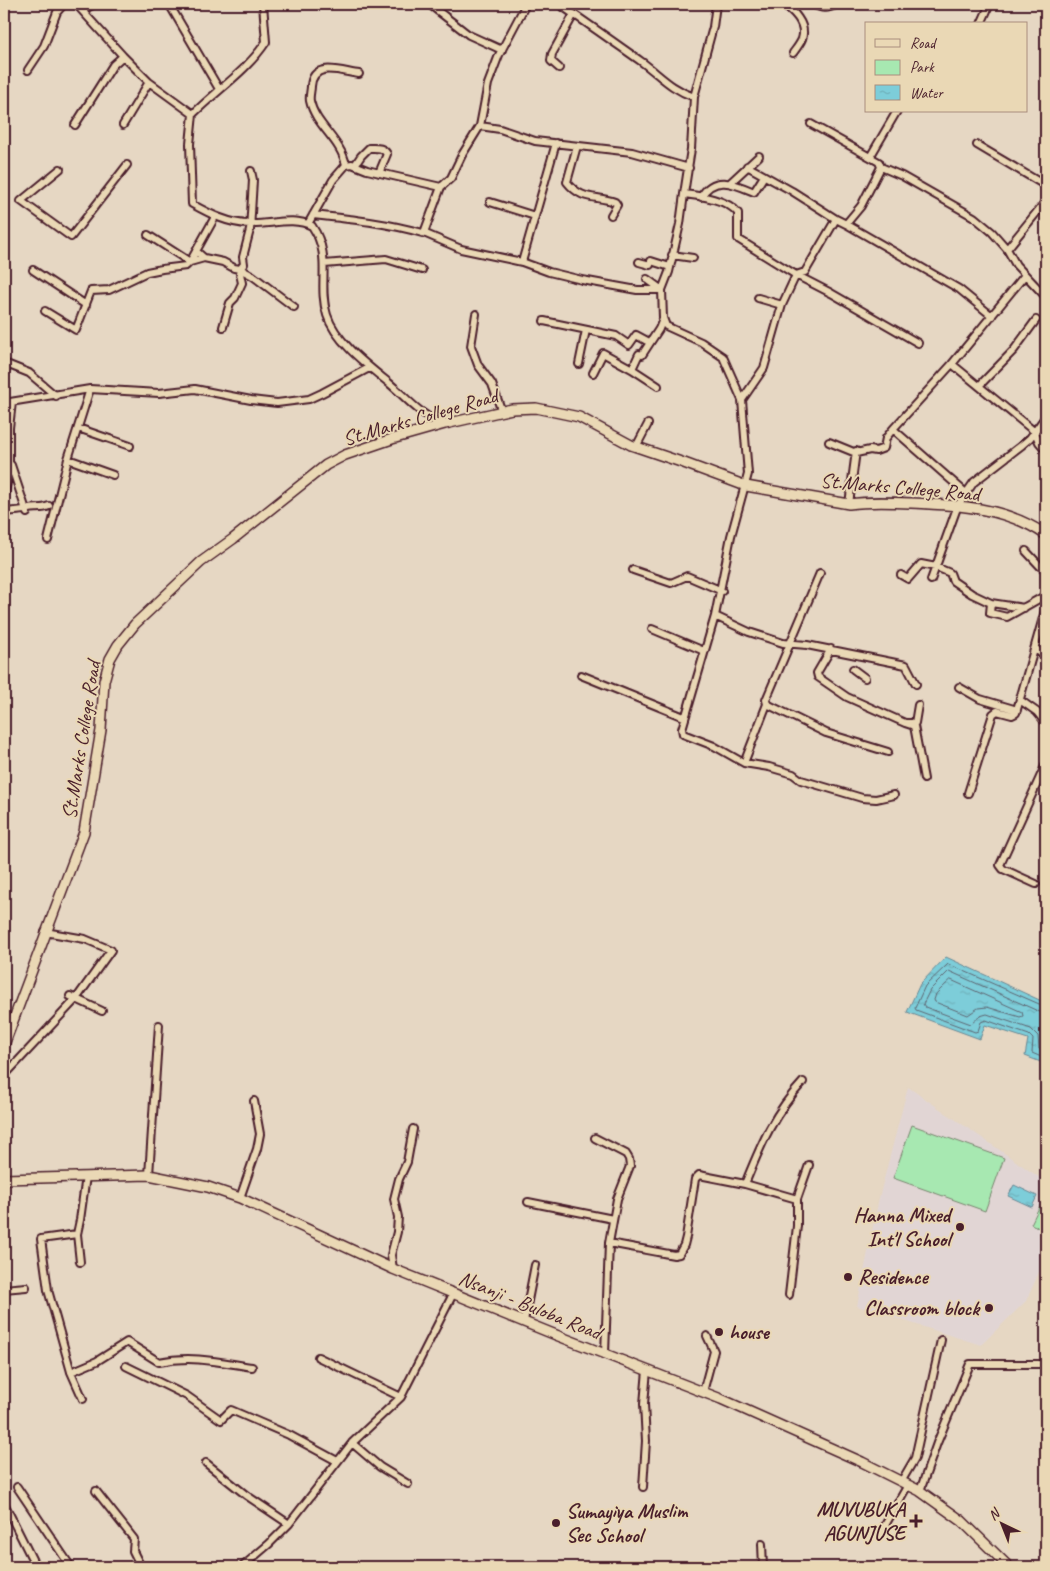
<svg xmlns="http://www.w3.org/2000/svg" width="1050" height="1571" font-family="Caveat,sans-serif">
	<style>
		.built { fill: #e1d5d4 }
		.park { fill: #a7e8b1; stroke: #78846e }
		.water { fill: url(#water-ripples); stroke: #698793 }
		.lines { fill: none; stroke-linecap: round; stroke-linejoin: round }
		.shore { stroke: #5e6571; stroke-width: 1 }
		.street-casing { stroke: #4a1f2b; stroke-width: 10 }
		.secondary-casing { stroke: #4a1f2b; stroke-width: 12 }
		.street { stroke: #ead8b5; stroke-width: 6 }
		.secondary { stroke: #ead8b5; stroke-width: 9 }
		.poi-dot { fill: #4a1f2b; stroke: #ead8b5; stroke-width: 2 }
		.labels { text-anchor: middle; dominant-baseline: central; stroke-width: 4; stroke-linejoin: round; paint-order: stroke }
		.street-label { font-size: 21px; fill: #4a1f2b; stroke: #ead8b5 }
		.poi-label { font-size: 21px; font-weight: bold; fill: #4a1f2b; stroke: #ead8b5; text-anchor: end }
	</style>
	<defs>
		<pattern id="water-ripples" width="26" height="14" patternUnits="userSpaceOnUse" patternTransform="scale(1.25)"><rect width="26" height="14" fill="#7dcdd9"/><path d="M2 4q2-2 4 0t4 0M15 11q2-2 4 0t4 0" fill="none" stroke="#6eb0ba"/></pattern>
	</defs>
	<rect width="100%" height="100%" fill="#e6d7c3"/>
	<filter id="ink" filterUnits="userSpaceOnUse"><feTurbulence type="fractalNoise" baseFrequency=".02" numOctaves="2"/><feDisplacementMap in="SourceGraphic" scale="10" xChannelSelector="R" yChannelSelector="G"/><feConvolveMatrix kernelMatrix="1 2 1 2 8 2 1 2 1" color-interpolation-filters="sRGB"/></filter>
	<g filter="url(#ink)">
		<path class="built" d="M 908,1087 L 1046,1182 L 1046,1257 L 1026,1301 L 981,1345 L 857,1306 L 879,1198 Z"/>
		<path class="park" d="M 912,1125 L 1004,1158 L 985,1211 L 893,1178 Z
			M 1044,1197 L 1046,1199 L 1046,1231 L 1031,1224 Z"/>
		<path class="water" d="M 946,957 L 1046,1003 L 1046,1064 L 1025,1056 L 1028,1039 L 985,1025 L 980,1039 L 907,1012 L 920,984 Z
			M 1014,1185 L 1037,1196 L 1032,1207 L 1008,1196 Z"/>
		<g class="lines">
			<path class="shore" d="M 951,980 L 1022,1012 L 1023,1016 L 1020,1017 L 987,1007 L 978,1008 L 968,1015 L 935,1002 L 934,1000 L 936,994 Z
				M 1046,1007 L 948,964 L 925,986 L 915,1008 L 916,1010 L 975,1032 L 978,1031 L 981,1022 L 986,1020 L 1029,1035 L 1033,1039 L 1032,1053 L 1046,1059
				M 1046,1013 L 1040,1012 L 949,971 L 930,990 L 923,1004 L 925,1007 L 971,1024 L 980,1016 L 987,1014 L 1031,1029 L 1038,1036 L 1039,1049 L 1046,1052"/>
			<g class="street-casing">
				<path id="street" d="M 76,4 L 123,56 L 149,82 L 193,114
					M 169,4 L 219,89
					M 263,4 L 266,42 C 246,72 218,89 193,114 L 190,144 L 192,204 C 210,214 229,224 250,224 C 270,225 293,216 312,226 C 333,257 317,283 327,315 C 335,341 368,366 389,383 C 407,398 420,416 444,424
					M 429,4 L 469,35 L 502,50
					M 526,4 L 499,55 L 488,84 L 480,126 L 462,155 L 451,178 L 441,187 L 425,230 L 426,234 L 461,249 L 522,262 L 549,272 L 582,280 L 637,290 L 662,290
					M 559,4 C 587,23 615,43 642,62 C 662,77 670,88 694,97
					M 716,4 L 713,27 L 694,97 L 691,149 L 684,194 C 701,196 727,199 738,213 L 738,239 L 796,275 L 782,305 L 764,368 L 742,400 L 748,474 L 731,536 L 715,616 L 682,729 L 683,734 L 714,746 L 744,763 L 769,767 L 793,774 L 801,780 L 862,798 L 876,799 L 894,795
					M 782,4 C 793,10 807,24 802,39 C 800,44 796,49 793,53
					M 813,4 C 823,10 828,8 838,4
					M 83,10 L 94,4
					M 981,24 L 990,4
					M 559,68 L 551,61 L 552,54 L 574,14
					M 28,70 L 44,46 L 57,12 L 64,4
					M 811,124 L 870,157 L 879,162 L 881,167
					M 75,125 L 113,65 L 123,56
					M 123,125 L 149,82
					M 480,126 L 500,129 L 535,141 L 632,152 L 689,168
					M 977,145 L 1046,186
					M 577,146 L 567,182 C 582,201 594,195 615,202 L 617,205 L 611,215
					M 870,157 L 897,111
					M 346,165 C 341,140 315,125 310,101 C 309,96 311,91 311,86 C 313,60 342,72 359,74
					M 355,165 L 361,156 L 369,148 C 377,148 383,147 387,154 L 379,173
					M 747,166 L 792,191 L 836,219
					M 60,169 L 21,201 L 71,237 L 127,165
					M 731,182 L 759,156
					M 684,194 L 680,224 L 669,272 L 662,290 L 663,318 L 666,326 L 701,342 L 723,357 L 742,400
					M 701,197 C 714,174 735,184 754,192 L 764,176
					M 1046,201 L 1007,249 L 1016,265 L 1046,297
					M 490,202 L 535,216
					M 313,215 C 351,219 389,223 426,234
					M 308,224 L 333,180 L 346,165 L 352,164 L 367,170 L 441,187
					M 846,224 L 959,289 L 992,316
					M 148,235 L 190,262
					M 672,255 L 693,258
					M 204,258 L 223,262 L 234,268 L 240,269 L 244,264 L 243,257 L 250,230 L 253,180 L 251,171
					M 190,262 L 215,217
					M 522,262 L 556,143
					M 639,262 L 650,265 L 651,261 L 670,267
					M 324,264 L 386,259 L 422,270
					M 240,269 L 253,276 L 294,307
					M 33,270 L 86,305
					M 796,275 L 805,272 L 836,219 L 846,224 L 861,206 L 881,167 L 902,176 L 974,217 L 992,232 L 1007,249
					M 796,275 L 831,293 L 918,343
					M 647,279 L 662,290
					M 758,298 L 782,305
					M 45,311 L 76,330 L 91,291 L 109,290 L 147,272 L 162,269 L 186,266 L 190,262 L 204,258 L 196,251
					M 476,314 L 471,346 L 478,365 L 492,384 L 502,412
					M 544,321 L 616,336 L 629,345 L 636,335 L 649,342
					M 223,327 L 230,303 L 235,298 L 242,283 L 239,269
					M 4,363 L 29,373 L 56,396
					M 579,364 L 586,330
					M 952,364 L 1035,432 L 1039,442 L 1046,450
					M 593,373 L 603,353 L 632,369
					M 658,386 L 632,369 L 639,354 L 642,355 L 659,329 L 663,319
					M 979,386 L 1014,350 L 1036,320
					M 4,403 L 90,389 L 159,393 L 195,389 L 251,400 L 277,403 L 309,399 L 322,393 L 369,368
					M 78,428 L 130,446
					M 829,442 L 856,453 L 870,450 L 876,451 L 884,448 L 886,438 L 893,429
					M 636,447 L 648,424
					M 68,459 L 113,475
					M 11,465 L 27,513
					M 967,494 L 893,429 L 952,364 L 1025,275
					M 4,499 L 9,470 L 9,428 L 12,402
					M 849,504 L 856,451
					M 5,512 C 14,511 21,511 29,509 C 37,507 41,510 49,506
					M 48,540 L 68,459 L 90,389
					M 1026,551 L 1040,566 L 1046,570
					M 633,570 L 671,583 L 687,576 L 722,591
					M 820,573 L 766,700 L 767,704 L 826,733 L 888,752
					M 901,575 L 908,579 L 921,564 L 936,567 L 950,573 L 953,581 L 972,594 L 991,603 L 1024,608
					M 931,580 L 958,505 L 974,482 L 1022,445 L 1030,438 L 1046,416
					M 991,603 L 990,613 L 1007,617 L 1046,595
					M 715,616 L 749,632 L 783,643 L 807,645 L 906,665 L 916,684
					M 652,629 L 704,651
					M 1035,648 L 1046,658
					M 831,649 L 817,673 L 818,677 L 847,697 L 905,723
					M 853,669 L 865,678
					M 581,675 L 684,717
					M 959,687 L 980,699 L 1017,710
					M 1020,700 L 1037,712 L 1046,723
					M 918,705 L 915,723 L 905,723 L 914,726 L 924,779
					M 744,763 L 767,704
					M 968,793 L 993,714 L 997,711 L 1012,715 L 1016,713 L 1046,607
					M 1036,884 L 1003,869 L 1000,865 L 1046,764
					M 70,996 L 102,1011
					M 4,1076 L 76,999 L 111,950 L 85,939 L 45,932
					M 595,1138 L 626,1154 L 629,1159 L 630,1166 L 617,1199 L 609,1243 L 605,1354
					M 149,1175 L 159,1025
					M 745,1184 C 761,1145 773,1114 803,1082
					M 240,1198 L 257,1149 L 260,1134 L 254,1101
					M 528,1202 L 613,1219
					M 77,1234 L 41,1239 L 48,1290 L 71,1372 L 83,1399
					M 609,1243 L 674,1255 L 679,1254 L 684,1245 L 686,1237 L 695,1179 L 699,1175 L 745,1184 L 797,1199
					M 80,1262 L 77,1234 L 80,1220 L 86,1176
					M 393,1269 L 391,1255 L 397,1232 L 398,1217 L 394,1199 L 399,1179 L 407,1162 L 413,1129
					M 4,1289 L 26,1287
					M 789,1295 L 797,1226 L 797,1199 L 809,1165
					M 524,1321 L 535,1265
					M 318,1357 L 401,1397
					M 126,1366 L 187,1396 L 221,1420 L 231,1410 L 289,1435 L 337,1461
					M 71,1372 L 97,1361 L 127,1342 L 159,1362 C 192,1355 220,1362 252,1367
					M 703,1392 L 714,1351 L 707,1336
					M 352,1443 L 380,1467 L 408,1484
					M 206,1463 L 246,1495 L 289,1524
					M 901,1482 L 915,1458 L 941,1340
					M 17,1487 L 71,1567
					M 643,1487 L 646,1441 L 644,1404 L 647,1370
					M 96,1491 L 134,1539 L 133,1551 L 141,1567
					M 920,1491 L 937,1443 L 970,1364 L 1046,1364
					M 4,1503 L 36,1567
					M 880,1534 L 908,1485
					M 762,1544 L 763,1567
					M 242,1567 L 269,1544 L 289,1524 L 352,1443 L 401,1397 L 453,1294"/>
			</g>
			<g class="secondary-casing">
				<path id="secondary" d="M 4,1045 L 84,832 L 101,730 L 104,681 L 110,659 L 118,645 L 135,624 L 201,562 L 233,539 L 326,465 L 345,455 L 392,439 L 445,424 L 512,409 L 536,408 L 579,417 L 631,445 L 684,463 L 746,486 L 849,504 C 870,501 890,502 911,503 C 958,505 1006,507 1046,535
					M 4,1179 L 149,1175 L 208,1187 L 240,1198 L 393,1269 L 556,1335 L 721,1399 L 862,1462 L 920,1491 L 962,1521 L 1009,1567"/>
			</g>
			<use href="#street" class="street"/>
			<use href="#secondary" class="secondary"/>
		</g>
	</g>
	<g class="poi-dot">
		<circle cx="960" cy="1227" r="5"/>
		<circle cx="848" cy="1277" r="5"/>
		<circle cx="989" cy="1308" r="5"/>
		<circle cx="719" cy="1332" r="5"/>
		<path d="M913.5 1513.5h5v5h5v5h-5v5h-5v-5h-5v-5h5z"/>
		<circle cx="556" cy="1523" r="5"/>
	</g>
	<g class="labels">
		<g class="street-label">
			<text transform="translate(420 417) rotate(-16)">St.Marks College Road</text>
			<text transform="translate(900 487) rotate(5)">St.Marks College Road</text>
			<text transform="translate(81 740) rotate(-81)">St.Marks College Road</text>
			<text transform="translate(530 1305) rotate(22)">Nsanji - Buloba Road</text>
		</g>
		<g class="poi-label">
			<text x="950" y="1215">Hanna Mixed<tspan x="950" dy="24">Int'l School</tspan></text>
			<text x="858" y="1277" text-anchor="start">Residence</text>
			<text x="979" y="1308">Classroom block</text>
			<text x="729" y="1332" text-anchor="start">house</text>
			<text x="905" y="1509">MUVUBUKA<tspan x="905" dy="24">AGUNJUSE</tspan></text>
			<text x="566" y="1511" text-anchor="start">Sumayiya Muslim<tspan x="566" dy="24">Sec School</tspan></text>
		</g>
	</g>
	<rect width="1050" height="1571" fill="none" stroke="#ead8b5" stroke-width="20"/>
	<rect x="10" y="10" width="1030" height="1551" fill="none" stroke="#4a1f2b" stroke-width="2" filter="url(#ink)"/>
	<rect x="865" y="22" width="162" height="90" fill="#ead8b5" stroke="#aa8e7e"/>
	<rect x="875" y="39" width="25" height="8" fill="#ead8b5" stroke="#aa8e7e"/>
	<text x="910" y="48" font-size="15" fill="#4a1f2b">Road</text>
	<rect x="875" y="60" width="25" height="15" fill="#a7e8b1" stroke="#aa8e7e"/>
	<text x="910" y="72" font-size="15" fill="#4a1f2b">Park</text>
	<rect x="875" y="85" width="25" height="15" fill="url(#water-ripples)" stroke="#aa8e7e"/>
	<text x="910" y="98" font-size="15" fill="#4a1f2b">Water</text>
	<g transform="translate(1002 1524) rotate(317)" stroke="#ead8b5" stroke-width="4" paint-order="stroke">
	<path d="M0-4L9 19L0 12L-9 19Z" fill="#4a1f2b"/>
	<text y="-8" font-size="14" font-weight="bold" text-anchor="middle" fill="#4a1f2b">N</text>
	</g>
</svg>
